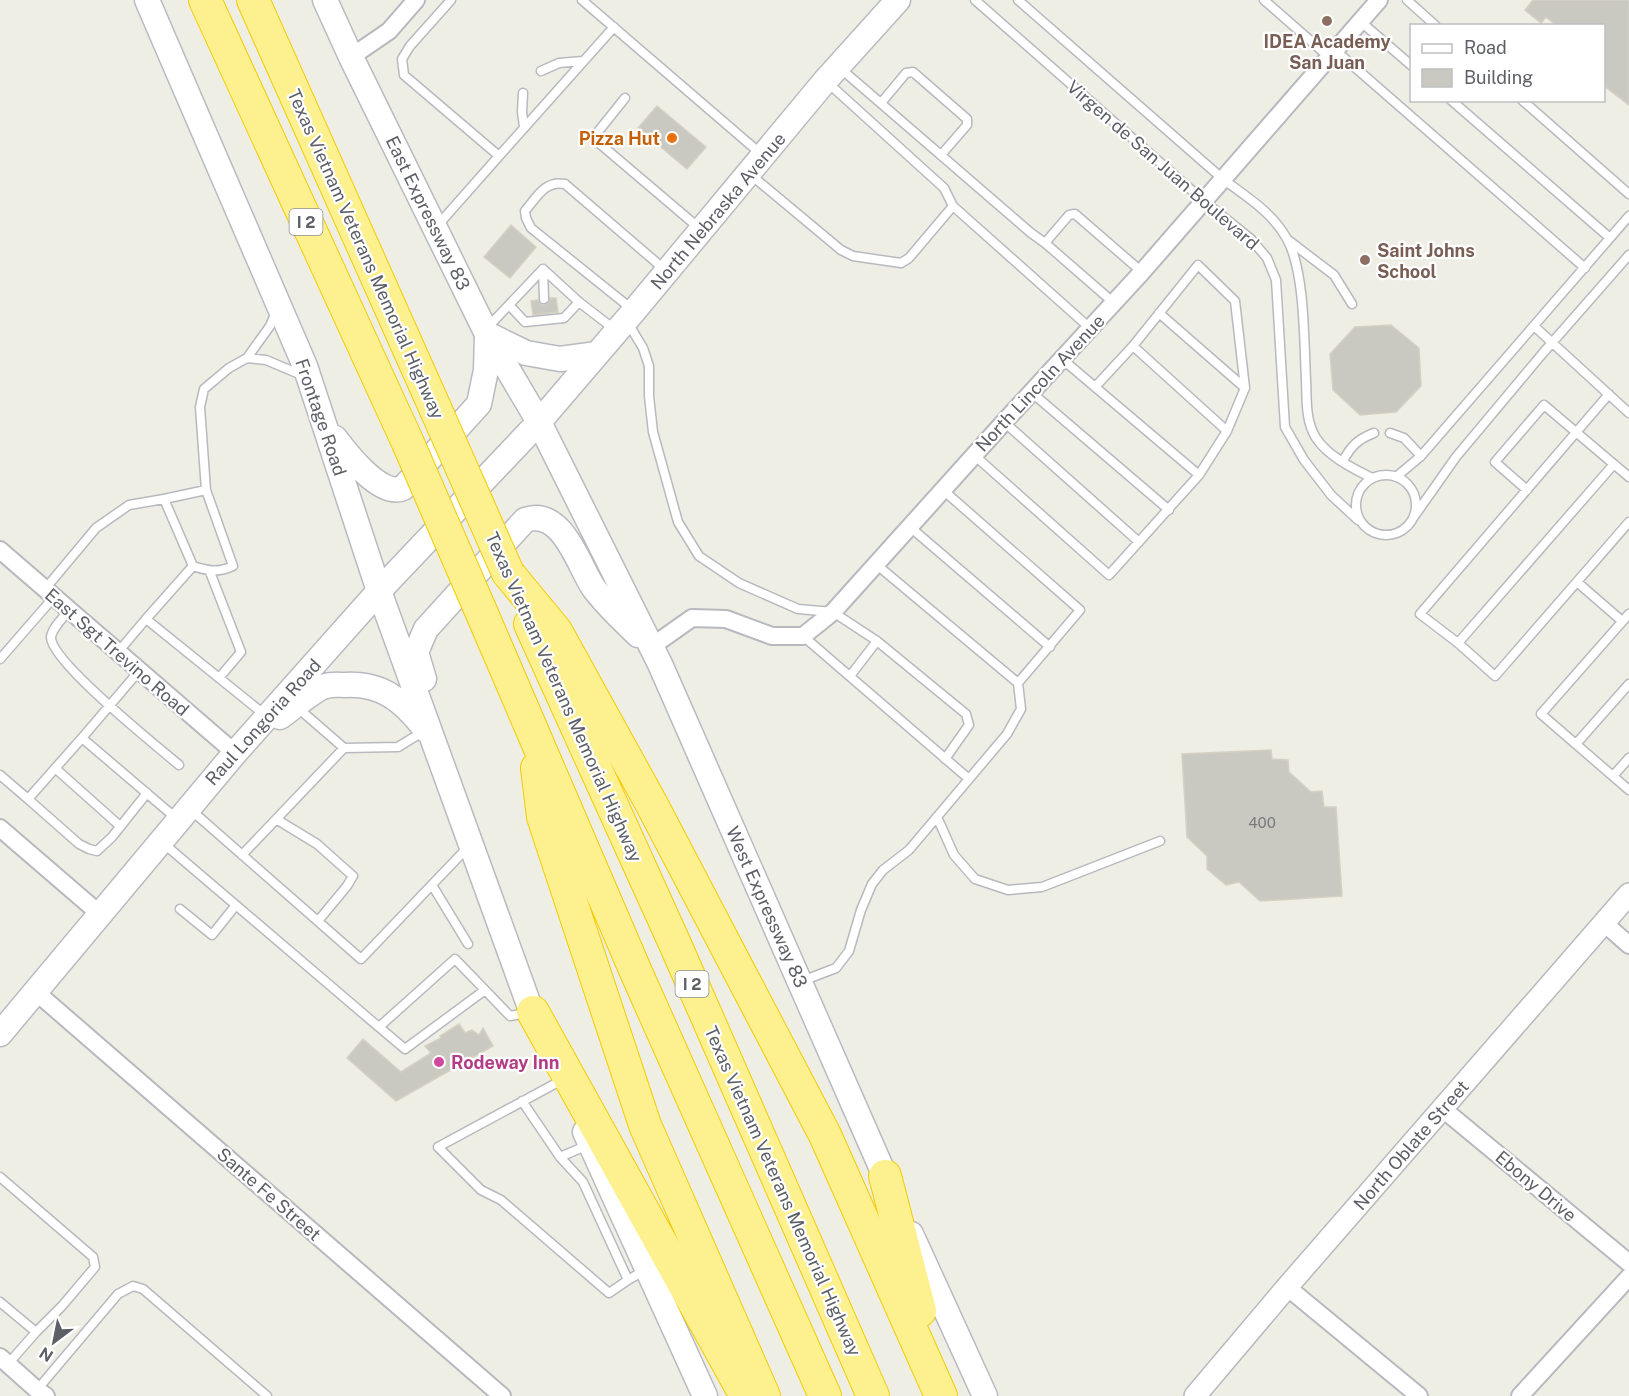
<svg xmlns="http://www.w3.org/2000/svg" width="1629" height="1396" font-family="'Public Sans',sans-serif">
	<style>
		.building { fill: #cac9c1; stroke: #d4d1c3; stroke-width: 1.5 }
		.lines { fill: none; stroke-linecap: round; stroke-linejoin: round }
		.service-casing { stroke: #b8b9bf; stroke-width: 11 }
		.minor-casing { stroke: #b8b9bf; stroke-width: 20 }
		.tertiary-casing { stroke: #b8b9bf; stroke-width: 24 }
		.secondary-casing { stroke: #b9bac1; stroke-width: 27 }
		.motorway-casing { stroke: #f4cb00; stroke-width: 34 }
		.service { stroke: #fff; stroke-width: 8 }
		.minor { stroke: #fff; stroke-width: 16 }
		.tertiary { stroke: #fff; stroke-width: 21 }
		.secondary { stroke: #fff; stroke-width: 24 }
		.motorway { stroke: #fdf08f; stroke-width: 32 }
		.motorway-bridge-casing { stroke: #f4cb00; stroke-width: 34; stroke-linecap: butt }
		.motorway-bridge { stroke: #fdf08f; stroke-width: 32 }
		.education-dot { fill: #8d6e63; stroke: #fff; stroke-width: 2 }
		.food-dot { fill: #e8710a; stroke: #fff; stroke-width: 2 }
		.hotel-dot { fill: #d1479c; stroke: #fff; stroke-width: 2 }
		.labels { text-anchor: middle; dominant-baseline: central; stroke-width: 4.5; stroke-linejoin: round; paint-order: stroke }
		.number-label { font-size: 15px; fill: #787a7d }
		.shield { fill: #fff; stroke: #8e8f94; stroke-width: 1.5 }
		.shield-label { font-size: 16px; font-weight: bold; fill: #5d5f66 }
		.education-label { font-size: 18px; font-weight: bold; fill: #785e54; stroke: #fff }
		.food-label { font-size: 18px; font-weight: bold; fill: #c56008; stroke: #fff; text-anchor: end }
		.street-label { font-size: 18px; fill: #5d5f66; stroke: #fff }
		.hotel-label { font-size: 18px; font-weight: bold; fill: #b23c85; stroke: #fff; text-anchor: start }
	</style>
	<rect width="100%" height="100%" fill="#efeee5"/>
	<path class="building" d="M 1533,0 L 1629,0 L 1629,105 L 1604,86 L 1604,26 L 1557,26 L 1546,17 L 1541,23 L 1525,10 Z
		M 657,106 L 706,147 L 687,169 L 638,128 Z
		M 511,225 L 536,247 L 510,278 L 484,257 Z
		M 550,298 L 556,298 L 558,312 L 533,315 L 531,301 L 538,300 L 541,304 L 545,305 L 549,302 Z
		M 1391,325 L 1419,348 L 1421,386 L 1396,412 L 1360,415 L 1333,390 L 1330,354 L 1355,327 Z
		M 1271,750 L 1272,759 L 1288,760 L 1289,772 L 1311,792 L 1322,791 L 1324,807 L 1336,807 L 1342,896 L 1260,901 L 1239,882 L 1226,885 L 1207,869 L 1207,856 L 1187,837 L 1182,754 Z
		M 459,1024 L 465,1033 L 472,1030 L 479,1035 L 483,1028 L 493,1046 L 396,1101 L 347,1058 L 363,1039 L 401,1072 L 431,1053 L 425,1046 L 441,1038 L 440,1036 Z"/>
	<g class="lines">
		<g class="service-casing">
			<path id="service" d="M 451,0 L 410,46 L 402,59 L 404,75 L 499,156 L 614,27
				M 582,0 L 761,154
				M 975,0 L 1205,202 L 1251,239 L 1267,258 L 1276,280 L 1285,427 L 1304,460 L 1331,495 L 1358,520
				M 1018,0 L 1224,180 C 1247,197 1273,213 1287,239 C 1305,271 1304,342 1306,380 C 1307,400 1305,420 1316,438 C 1329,457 1352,468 1372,478
				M 1264,0 L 1329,57
				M 1407,0 L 1436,26
				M 1360,21 L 1412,66
				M 1335,50 L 1585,268
				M 840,68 L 1031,233 L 1045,243
				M 541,71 L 559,63 L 583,61
				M 827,82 L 944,188 L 953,206 L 1091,329
				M 523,93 L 522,112 L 524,127
				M 625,98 L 593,138 L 699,228
				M 1451,100 L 1610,238
				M 1522,100 L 1629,194
				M 881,103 L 906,73 L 913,72 L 967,119 L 967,125 L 941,155
				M 751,175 L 841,250 L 853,256 L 901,263 L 909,258 L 953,206
				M 438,225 L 499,156
				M 1288,240 L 1334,275 L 1352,304
				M 543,269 L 544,299
				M 1114,303 L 1045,243 L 1069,215 L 1075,214 L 1142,272
				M 509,305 L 525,322 L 564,318 L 579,302
				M 633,310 L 531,228 L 526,218 L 525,211 C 537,197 545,180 565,184 L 664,269
				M 1159,313 L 1245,388
				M 628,323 L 643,348 L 649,366 L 649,396 L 653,432 L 678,522 L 699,556 L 739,583 L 798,609 L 833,612 L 877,641 L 966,714 L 969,725 L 945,759
				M 1534,326 L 1629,413
				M 488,327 L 543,269 L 579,302 L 614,329
				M 247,358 L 266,360 L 304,376
				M 1062,359 L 1199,475
				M 1095,387 L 1133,346 L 1227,431
				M 1031,392 L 1169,510
				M 1609,394 L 1420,614 L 1458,643 L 1495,676 L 1629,522
				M 1004,422 L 1139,542
				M 1390,433 L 1404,438 L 1421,456
				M 974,455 L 1109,575 L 1199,475 L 1227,431 L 1245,388 L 1235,301 L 1198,265 L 1133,346
				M 1343,461 C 1351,446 1358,439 1374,433
				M1356 505a30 30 0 1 1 60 0a30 30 0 1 1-60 0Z
				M 1396,477 L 1421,456 L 1629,216
				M 1527,490 L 1495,462 L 1544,405 L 1629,477
				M 164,499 L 206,490
				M 1413,518 L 1456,457 L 1543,353 L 1629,255
				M 910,527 L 1050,647
				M 877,565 L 1018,683 L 1080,610 L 943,490
				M 193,566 C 208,571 218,573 233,566 L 206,490 L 200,407 L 204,389 L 229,368 L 247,358 L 270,326 L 276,312
				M 210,572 L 241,652 L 219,678
				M 1577,582 L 1622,621
				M 45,589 L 96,528 L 129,505 L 164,499 L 193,566 L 146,619
				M 69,610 C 64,617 52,628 51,637 C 50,661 158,747 179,765
				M 1629,614 L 1541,714 L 1629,790
				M 803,636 L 969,779
				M 1458,643 L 1614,464
				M 118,652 L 146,619 L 265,715
				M 0,659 L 54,597
				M 139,671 L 82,738 L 177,819
				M 850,676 L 877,641
				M 1576,744 L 1629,684
				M 344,748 L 398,747 L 424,731
				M 55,768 L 120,826
				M 0,775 L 28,799 L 82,738
				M 1613,776 L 1629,758
				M 28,799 L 79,844 L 89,849 L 97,851 L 112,837 L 147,793
				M 191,810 L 361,959 L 469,846
				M 937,817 L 954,855 L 975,879 L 1008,890 L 1042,887 L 1160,841
				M 276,819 L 317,844 L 353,876 L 347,886 L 318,921
				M 163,843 C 244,912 324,981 405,1049 L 485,990 L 455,959 L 379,1027
				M 242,855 L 344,748 L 298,708
				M 432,885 L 468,944
				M 180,909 L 212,935 L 236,905
				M 802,981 L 836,968 L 849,951 L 861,910 L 872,884 L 883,870 L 909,850 L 1007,734 L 1021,709 L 1018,683
				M 485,990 L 510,1016 L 527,1013
				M 562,1080 L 438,1147 L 481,1190 L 501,1200 L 609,1293 L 628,1280
				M 522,1101 L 560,1157 L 588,1145
				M 560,1157 L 583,1182 L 628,1280 L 645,1270
				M 0,1177 L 93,1257 L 95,1267 L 62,1306 L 36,1332
				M 0,1302 L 36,1332 L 8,1364
				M 36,1391 L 118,1294 L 133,1286 L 143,1289 L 267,1396"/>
		</g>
		<g class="minor-casing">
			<path id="minor" d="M 351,57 L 389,31 L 416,0
				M 0,550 L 235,753
				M 651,647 L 692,618 L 726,619 L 772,636 L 803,636 L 833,612 L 1004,422 L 1142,272 L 1379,0
				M 0,828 L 101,915
				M 1604,923 L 1629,945
				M 36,992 L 502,1396
				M 1443,1109 L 1629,1263
				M 1287,1287 L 1419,1396
				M 0,1357 L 37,1390 L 46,1396
				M 1520,1396 L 1629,1277"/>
		</g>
		<g class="tertiary-casing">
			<path id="tertiary" d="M 1195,1396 L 1287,1287 L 1629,894"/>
		</g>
		<g class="secondary-casing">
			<path id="secondary" d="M 147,0 L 305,366 L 379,591 L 528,1002 L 540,1028
				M 325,0 L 351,57 L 487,334 L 539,422 L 660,664 L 892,1192
				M 487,334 L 526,353 L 560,359 L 597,354
				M 335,438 C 347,454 381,498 403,488 L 479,404 L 486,370 L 487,334
				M 424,679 L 416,652 L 426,629 L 525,520 C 562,507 578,564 593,587 C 606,605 622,619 638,635
				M 280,717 C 290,710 316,688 326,686 C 332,684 339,685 345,685 C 383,683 403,701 426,730
				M 0,1034 L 235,753 L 379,591 L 539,422 L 634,311 L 825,81 L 898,0
				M 585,1132 L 705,1396
				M 911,1234 L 985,1396"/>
		</g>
		<g class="motorway-casing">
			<path id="motorway" d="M 205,0 L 408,443
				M 253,0 L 436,410
				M 508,573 L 556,631 L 651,803 L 825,1135 L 941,1396
				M 480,609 L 636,972 L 825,1396
				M 530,624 L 675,944 L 873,1396
				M 537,768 L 543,817 L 645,1125 L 764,1396
				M 533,1012 L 741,1387
				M 885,1176 L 920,1311"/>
		</g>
		<use href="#service" class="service"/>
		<use href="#minor" class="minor"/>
		<use href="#tertiary" class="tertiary"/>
		<use href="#secondary" class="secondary"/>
		<use href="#motorway" class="motorway"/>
		<g class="motorway-bridge-casing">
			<path id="motorway-bridge" d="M 436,410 L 508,573
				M 408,443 L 480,609"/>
		</g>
		<use href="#motorway-bridge" class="motorway-bridge"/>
	</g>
	<g class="education-dot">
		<circle cx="1327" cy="21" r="6"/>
		<circle cx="1365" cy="260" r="6"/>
	</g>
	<circle class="food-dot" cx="672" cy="138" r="6"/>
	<circle class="hotel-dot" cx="439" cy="1062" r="6"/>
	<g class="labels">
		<g class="number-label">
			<text x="1262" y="822">400</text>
		</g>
		<g class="shield">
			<rect x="289.5" y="209" width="33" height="26" rx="4.5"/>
			<rect x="675.5" y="971" width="33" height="26" rx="4.5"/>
		</g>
		<g class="shield-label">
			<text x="306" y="222">I 2</text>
			<text x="692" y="984">I 2</text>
		</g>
		<g class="education-label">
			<text x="1327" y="41">IDEA Academy<tspan x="1327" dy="21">San Juan</tspan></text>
			<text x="1377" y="250" text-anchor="start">Saint Johns<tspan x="1377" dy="21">School</tspan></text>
		</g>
		<g class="food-label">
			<text x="660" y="138">Pizza Hut</text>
		</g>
		<g class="street-label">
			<text transform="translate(1163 165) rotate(41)">Virgen de San Juan Boulevard</text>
			<text transform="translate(718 211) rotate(-50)">North Nebraska Avenue</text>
			<text transform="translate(428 213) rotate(64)">East Expressway 83</text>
			<text transform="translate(366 254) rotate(66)">Texas Vietnam Veterans Memorial Highway</text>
			<text transform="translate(1040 383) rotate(-47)">North Lincoln Avenue</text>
			<text transform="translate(321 417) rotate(71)">Frontage Road</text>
			<text transform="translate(117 652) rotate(41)">East Sgt Trevino Road</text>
			<text transform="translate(564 697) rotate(66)">Texas Vietnam Veterans Memorial Highway</text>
			<text transform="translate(263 722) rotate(-48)">Raul Longoria Road</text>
			<text transform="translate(767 907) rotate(66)">West Expressway 83</text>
			<text transform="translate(1411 1145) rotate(-49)">North Oblate Street</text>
			<text transform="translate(1536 1186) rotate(40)">Ebony Drive</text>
			<text transform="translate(783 1191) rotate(66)">Texas Vietnam Veterans Memorial Highway</text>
			<text transform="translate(269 1194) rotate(41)">Sante Fe Street</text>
		</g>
		<g class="hotel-label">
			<text x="451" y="1062">Rodeway Inn</text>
		</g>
	</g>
	<rect x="1410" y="24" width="195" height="78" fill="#ffffff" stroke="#bebfc2" stroke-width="1.5"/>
	<rect x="1422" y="44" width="30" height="9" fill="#ffffff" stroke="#bebfc2" stroke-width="1.5"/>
	<text x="1464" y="54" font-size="18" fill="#5d5f66">Road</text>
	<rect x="1422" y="69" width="30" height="18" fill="#cac9c1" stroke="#bebfc2" stroke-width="1.5"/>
	<text x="1464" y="84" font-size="18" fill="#5d5f66">Building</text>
	<g transform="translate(54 1342) rotate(212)" stroke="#ffffff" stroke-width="4.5" paint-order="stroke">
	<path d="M0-4.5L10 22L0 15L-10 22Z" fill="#5d5f66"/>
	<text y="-9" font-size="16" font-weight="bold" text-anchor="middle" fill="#5d5f66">N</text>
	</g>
</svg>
